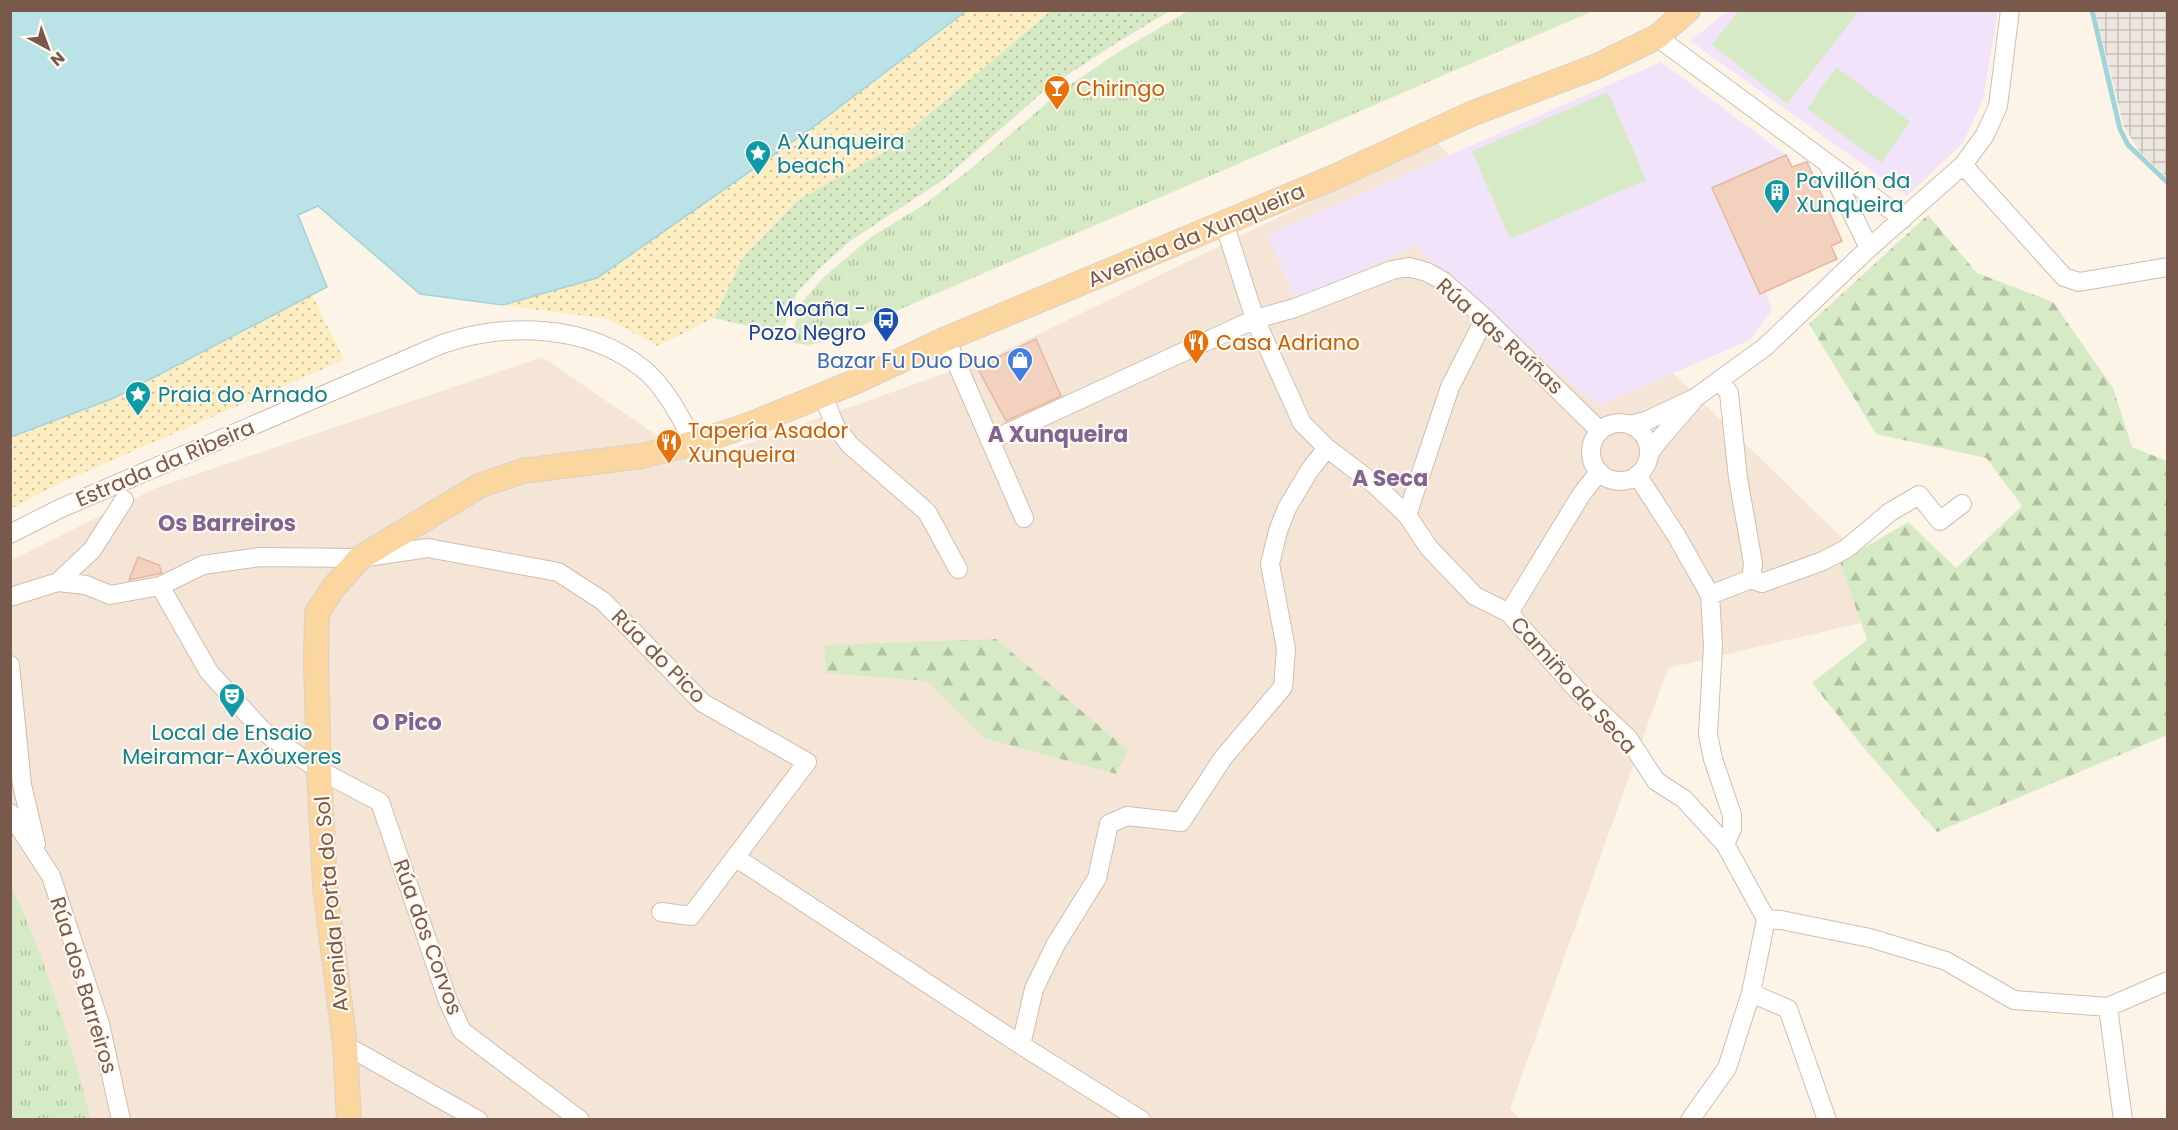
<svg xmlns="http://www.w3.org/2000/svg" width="2178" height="1130" font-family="Poppins,sans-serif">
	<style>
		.residential { fill: #f5e5d6 }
		.industrial { fill: url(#industrial-grid) }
		.education { fill: #f1e4fa }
		.grass { fill: url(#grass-dots) }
		.forest { fill: url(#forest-firs) }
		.sand { fill: url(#sand-dots) }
		.park { fill: url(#park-tufts) }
		.garden { fill: #d6ebc5 }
		.water { fill: #bbe3e7; stroke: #a1d3da; stroke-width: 1.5 }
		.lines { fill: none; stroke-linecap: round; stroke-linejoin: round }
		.stream { stroke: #a1d3da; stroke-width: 5 }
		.building { fill: #f3d1bf; stroke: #e6b79e; stroke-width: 1.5 }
		.minor-casing { stroke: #d2bdaf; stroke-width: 20 }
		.major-casing { stroke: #d9d1cd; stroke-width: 26 }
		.minor { stroke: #fff; stroke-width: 18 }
		.major { stroke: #fcd69f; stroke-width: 24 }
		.labels { text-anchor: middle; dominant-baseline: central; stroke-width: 4.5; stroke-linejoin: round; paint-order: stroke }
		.food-label { font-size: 21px; fill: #c56008; stroke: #fff8ef; text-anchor: start }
		.culture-label { font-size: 21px; fill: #0d838f; stroke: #fff8ef; text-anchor: start }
		.street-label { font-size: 21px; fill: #78594b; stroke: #fff8ef }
		.transit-label { font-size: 21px; fill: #164399; stroke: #fff8ef; text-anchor: end }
		.shop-label { font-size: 21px; fill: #366cbe; stroke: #fff8ef; text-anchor: end }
		.neighbourhood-label { font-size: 22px; font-weight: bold; fill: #816394; stroke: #fff8ef }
	</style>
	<defs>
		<pattern id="industrial-grid" width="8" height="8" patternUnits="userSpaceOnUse" patternTransform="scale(1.5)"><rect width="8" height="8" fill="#eee7e1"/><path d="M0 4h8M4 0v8" fill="none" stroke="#c6beb8"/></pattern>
		<pattern id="grass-dots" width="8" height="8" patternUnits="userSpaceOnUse" patternTransform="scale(1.5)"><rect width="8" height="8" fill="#d6ebc5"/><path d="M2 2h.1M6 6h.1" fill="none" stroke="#b2c1a2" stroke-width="1.8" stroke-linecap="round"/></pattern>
		<pattern id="forest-firs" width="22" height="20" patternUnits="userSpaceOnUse" patternTransform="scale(1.5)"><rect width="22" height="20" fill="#d6ebc5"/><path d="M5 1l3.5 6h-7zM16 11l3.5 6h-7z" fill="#b2c1a2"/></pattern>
		<pattern id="sand-dots" width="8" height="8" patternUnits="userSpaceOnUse" patternTransform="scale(1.5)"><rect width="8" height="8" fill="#fdedc2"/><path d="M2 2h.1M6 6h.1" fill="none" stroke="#d2c3a0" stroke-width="1.8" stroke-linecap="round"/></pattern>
		<pattern id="park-tufts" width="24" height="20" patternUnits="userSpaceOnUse" patternTransform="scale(1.5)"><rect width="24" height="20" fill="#d6ebc5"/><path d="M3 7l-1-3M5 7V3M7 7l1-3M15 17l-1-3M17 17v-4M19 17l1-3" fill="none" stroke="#b2c1a2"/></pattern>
	</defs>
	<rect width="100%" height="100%" fill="#fdf4e8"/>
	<path class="residential" d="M 1435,141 L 1916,610 L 1668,668 L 1510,1109 L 1520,1119 L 53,1120 L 11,905 L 10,561 L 156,488 L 542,357 L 696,462 L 996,355 Z"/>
	<path class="industrial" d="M 2095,11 L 2167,11 L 2167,177 L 2140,152 L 2124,127 Z"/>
	<path class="education" d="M 1728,11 L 1998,11 L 1983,99 L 1963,143 L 1907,196 L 1690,41 Z
		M 1661,62 L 1786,155 L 1792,166 L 1806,160 L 1842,241 L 1831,246 L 1766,291 L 1772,311 L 1750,340 L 1602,404 L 1590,400 L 1415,246 L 1301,298 L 1292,293 L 1268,235 Z"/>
	<path class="grass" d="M 1051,11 L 1170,11 L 1118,42 L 1046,89 L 943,180 L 850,241 L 818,270 L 797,293 L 782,334 L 714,318 L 743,257 L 798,200 L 884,152 Z"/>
	<path class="forest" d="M 1928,215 L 1977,273 L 2053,302 L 2113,388 L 2132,447 L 2167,461 L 2167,735 L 1937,832 L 1864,748 L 1812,683 L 1867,640 L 1840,562 L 1908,522 L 1956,568 L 2022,506 L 1986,458 L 1876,434 L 1809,324 Z
		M 996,639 L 1128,750 L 1116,774 L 984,738 L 927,681 L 826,673 L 824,645 Z"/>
	<path class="sand" d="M 881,11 L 1051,11 L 884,152 L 798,200 L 743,257 L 714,318 L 658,346 L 608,319 L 503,305 L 759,114 Z
		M 312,295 L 344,360 L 60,483 L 11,509 L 11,436 L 114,398 Z"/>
	<path class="park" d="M 1188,11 L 1593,11 L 824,342 L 808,345 L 789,342 L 802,302 L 825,276 L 871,237 L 925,204 L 968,171 L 1058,93 L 1120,51 Z
		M 10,884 C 46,959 70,1039 91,1119 L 11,1119 Z"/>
	<path class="garden" d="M 1738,11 L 1738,10 L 1859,11 L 1787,104 L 1712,45 Z
		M 1836,67 L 1910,122 L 1881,163 L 1807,109 Z
		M 1608,92 L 1646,180 L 1510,239 L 1472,151 Z
		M 10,986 L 26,1044 L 11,1048 L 10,1048 Z"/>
	<path class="water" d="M 11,10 L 966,10 L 966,11 L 812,128 L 597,278 L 503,305 L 420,294 L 318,206 L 298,215 L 327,287 L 114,398 L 11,437 Z"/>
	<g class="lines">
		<path class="stream" d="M 2092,10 L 2120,129 L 2128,145 L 2168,183"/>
	</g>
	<path class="building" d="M 1786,155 L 1792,167 L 1807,162 L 1842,241 L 1831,246 L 1837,259 L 1760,294 L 1712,188 Z
		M 1036,339 L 1061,396 L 1006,421 L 977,367 Z
		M 138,557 L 159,565 L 162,573 L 129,580 Z"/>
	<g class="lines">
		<g class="minor-casing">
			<path id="minor" d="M 1657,37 L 1903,219
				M 1963,165 L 2064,277 L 2079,282 L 2168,267
				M 1829,166 L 1869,248
				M 1224,223 L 1255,319 L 1302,423 L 1327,448 L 1374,484 L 1407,515 L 1429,548 L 1475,596 L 1509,613 L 1577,690 L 1628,738 L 1656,781 L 1684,799 L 1725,844 L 1766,919 L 1751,993 L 1727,1068 L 1690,1120
				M 946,339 L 1024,518
				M 1720,381 L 1729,393 L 1738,478 L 1753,563 L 1751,579
				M 823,395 L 835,426 L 850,445 L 927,512 L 958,569
				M1591 452a29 29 0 1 1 58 0a29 29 0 1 1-58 0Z
				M 1630,425 L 1646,421 L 1695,398 L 1765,347 L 1869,248 L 1963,165 L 1985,135 L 1998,106 L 2010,10
				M 990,441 L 1255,319 L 1295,308 L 1392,270 L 1409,267 L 1427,272 L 1443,281 L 1485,318 L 1600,431
				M 1649,454 L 1659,440 L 1692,402
				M 1637,475 L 1676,535 L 1710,595 L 1713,646 L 1708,734 L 1713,759 L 1732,815 L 1732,829 L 1725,844
				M 1407,515 L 1450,387 L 1485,318
				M 10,534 L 59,509 L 442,344 C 507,322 586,324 642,368 C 665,386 681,418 694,443
				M 58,582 L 86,585 L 110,595 L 160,586 L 203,565 L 260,557 L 360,558 L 428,548 L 558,572 L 603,601 L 703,703 L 807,762 L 691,916 L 661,912
				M 160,586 L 209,672 L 263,731 L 319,770 L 380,802 L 448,1001 L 462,1031 L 580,1120
				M 1710,595 L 1751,579 L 1762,583 L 1823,561 L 1846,549 L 1890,512 L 1919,495 L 1940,521 L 1962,504
				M 10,597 L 58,582 L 92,550 L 124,500
				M 1509,613 L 1581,495 L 1599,472
				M 10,665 L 22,785 L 36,844
				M 10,813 L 51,876 L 100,1024 L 121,1120
				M 735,857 L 1021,1045 L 1141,1120
				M 1766,919 L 1781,920 L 1870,938 L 1946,961 L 2014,1000 L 2108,1007 L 2168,981
				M 1751,993 L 1788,1009 L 1827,1120
				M 2108,1007 L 2123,1120
				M 345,1045 L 478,1120
				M 1021,1045 L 1034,989 L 1056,944 L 1097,878 L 1109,824 L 1127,816 L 1181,822 L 1223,758 L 1283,687 L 1286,649 L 1270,564 L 1278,531 L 1287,508 L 1309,471 L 1327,448"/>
		</g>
		<g class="major-casing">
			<path id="major" d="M 349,1120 L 345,1045 L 325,886 L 319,770 L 316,662 L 317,613 L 333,588 L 360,558 L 481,485 L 523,471 L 642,456 L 694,443 L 749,425 L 857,381 L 946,339 L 1332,178 L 1471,114 L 1595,67 L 1657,37 L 1688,10"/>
		</g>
		<use href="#minor" class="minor"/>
		<use href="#major" class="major"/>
	</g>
	<defs>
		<g id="bar-pin" transform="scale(1.35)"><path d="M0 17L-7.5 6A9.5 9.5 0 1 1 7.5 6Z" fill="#e8710a" stroke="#fff8ef"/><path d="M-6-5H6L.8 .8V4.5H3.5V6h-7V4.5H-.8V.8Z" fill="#fff"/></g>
		<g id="sight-pin" transform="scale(1.35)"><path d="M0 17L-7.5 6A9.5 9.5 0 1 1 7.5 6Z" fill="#0f9aa8" stroke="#fff8ef"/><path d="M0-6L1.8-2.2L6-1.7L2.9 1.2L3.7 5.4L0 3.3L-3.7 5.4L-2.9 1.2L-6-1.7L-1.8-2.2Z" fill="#fff"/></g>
		<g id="building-pin" transform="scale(1.35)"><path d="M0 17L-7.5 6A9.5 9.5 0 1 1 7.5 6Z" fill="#0f9aa8" stroke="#fff8ef"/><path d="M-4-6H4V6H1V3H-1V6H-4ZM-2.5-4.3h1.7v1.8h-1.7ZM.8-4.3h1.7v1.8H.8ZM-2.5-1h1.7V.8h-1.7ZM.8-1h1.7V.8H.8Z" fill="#fff"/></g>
		<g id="bus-pin" transform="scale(1.35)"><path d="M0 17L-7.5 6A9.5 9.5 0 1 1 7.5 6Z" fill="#1a4fb4" stroke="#fff8ef"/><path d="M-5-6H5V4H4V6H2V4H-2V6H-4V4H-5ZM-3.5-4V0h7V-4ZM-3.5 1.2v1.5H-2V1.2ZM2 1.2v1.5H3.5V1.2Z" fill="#fff"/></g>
		<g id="restaurant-pin" transform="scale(1.35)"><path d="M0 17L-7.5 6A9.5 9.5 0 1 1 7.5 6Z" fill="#e8710a" stroke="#fff8ef"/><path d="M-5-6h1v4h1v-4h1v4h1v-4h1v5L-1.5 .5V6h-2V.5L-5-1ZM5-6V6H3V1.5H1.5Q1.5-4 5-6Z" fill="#fff"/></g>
		<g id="shop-pin" transform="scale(1.35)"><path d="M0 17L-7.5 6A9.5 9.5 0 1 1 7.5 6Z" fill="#3f7fe0" stroke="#fff8ef"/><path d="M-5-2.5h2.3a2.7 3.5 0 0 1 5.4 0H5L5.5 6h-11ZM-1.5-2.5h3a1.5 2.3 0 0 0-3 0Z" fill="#fff"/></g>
		<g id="theatre-pin" transform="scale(1.35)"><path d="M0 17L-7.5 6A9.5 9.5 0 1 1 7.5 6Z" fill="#0f9aa8" stroke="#fff8ef"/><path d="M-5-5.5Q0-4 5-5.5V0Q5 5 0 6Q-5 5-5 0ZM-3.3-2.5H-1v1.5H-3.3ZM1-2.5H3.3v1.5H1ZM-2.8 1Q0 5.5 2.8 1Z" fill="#fff"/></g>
	</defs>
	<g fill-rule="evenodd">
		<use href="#bar-pin" x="1057" y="88"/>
		<use href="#sight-pin" x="758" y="153"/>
		<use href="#building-pin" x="1777" y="192"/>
		<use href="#bus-pin" x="886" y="320"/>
		<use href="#restaurant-pin" x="1196" y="342"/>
		<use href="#shop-pin" x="1020" y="360"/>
		<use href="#sight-pin" x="138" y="394"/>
		<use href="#restaurant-pin" x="669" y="442"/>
		<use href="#theatre-pin" x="232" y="696"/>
	</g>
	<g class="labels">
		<g class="food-label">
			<text x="1076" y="88">Chiringo</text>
			<text x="1216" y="342">Casa Adriano</text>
			<text x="688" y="430">Tapería Asador<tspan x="688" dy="24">Xunqueira</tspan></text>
		</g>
		<g class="culture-label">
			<text x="777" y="141">A Xunqueira<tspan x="777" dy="24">beach</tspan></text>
			<text x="1796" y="180">Pavillón da<tspan x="1796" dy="24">Xunqueira</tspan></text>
			<text x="158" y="394">Praia do Arnado</text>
			<text x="232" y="732" text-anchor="middle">Local de Ensaio<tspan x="232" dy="24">Meiramar-Axóuxeres</tspan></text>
		</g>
		<g class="street-label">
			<text transform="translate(1196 235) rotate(-23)">Avenida da Xunqueira</text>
			<text transform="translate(1500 336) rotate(42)">Rúa das Raíñas</text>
			<text transform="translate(165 463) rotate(-23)">Estrada da Ribeira</text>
			<text transform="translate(659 656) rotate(45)">Rúa do Pico</text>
			<text transform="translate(1574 685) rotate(48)">Camiño da Seca</text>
			<text transform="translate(331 904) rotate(-95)">Avenida Porta do Sol</text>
			<text transform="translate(428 937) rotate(70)">Rúa dos Corvos</text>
			<text transform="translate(84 985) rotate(73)">Rúa dos Barreiros</text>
		</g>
		<g class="transit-label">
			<text x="866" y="308">Moaña -<tspan x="866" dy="24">Pozo Negro</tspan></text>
		</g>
		<g class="shop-label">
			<text x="1000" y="360">Bazar Fu Duo Duo</text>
		</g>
		<g class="neighbourhood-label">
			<text x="1058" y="434">A Xunqueira</text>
			<text x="1390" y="478">A Seca</text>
			<text x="227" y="523">Os Barreiros</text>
			<text x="407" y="722">O Pico</text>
		</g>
	</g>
	<rect width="2178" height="1130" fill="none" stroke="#78594b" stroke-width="24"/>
	<g transform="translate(48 48) rotate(139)" stroke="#fff8ef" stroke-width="4.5" paint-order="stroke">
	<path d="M0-4.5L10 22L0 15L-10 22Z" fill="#78594b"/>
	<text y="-9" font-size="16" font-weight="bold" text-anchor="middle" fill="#78594b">N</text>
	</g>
</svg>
